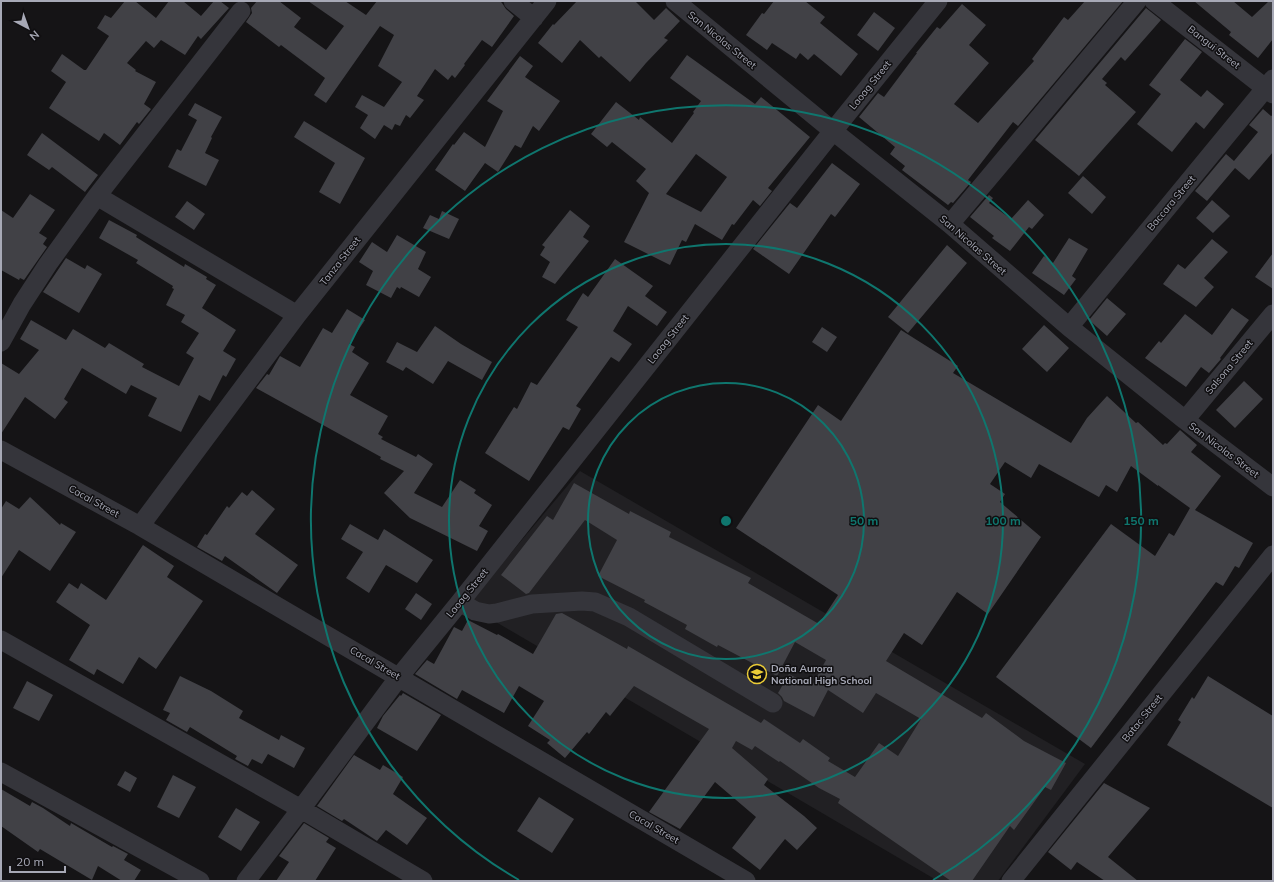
<svg xmlns="http://www.w3.org/2000/svg" width="1274" height="882" font-family="Mulish,sans-serif">
	<style>
		.built { fill: #212023 }
		.building { fill: #414146; fill-rule: evenodd }
		.lines { fill: none; stroke-linecap: round; stroke-linejoin: round }
		.minor { stroke: #35353b; stroke-width: 19 }
		.ring { fill: none; stroke: #0f766e; stroke-width: 2 }
		.labels { text-anchor: middle; dominant-baseline: central; stroke-width: 3; stroke-linejoin: round; paint-order: stroke }
		.street-label { font-size: 10px; fill: #a7a9b6; stroke: #100f11 }
		.poi-label { font-size: 10px; font-weight: bold; fill: #a7a9b6; stroke: #100f11; text-anchor: start }
		.centre { fill: #0f766e; stroke: #100f11; stroke-width: 2 }
		.ring-label { font-size: 12px; text-anchor: middle; font-weight: bold; fill: #0f766e; stroke: #100f11; stroke-width: 3; stroke-linejoin: round; paint-order: stroke }
	</style>
	<rect width="100%" height="100%" fill="#151416"/>
	<path class="built" d="M 580,471 L 1085,764 L 998,881 L 938,881 L 467,605 Z"/>
	<path class="building" d="M 125,1 L 135,1 L 156,18 L 169,1 L 183,1 L 201,16 L 214,1 L 220,1 L 229,8 L 201,39 L 198,36 L 185,55 L 161,40 L 154,48 L 146,41 L 127,63 L 136,70 L 135,71 L 156,82 L 144,104 L 151,109 L 139,124 L 137,122 L 120,145 L 104,133 L 99,141 L 49,108 L 66,82 L 51,71 L 62,54 L 84,70 L 86,70 L 109,36 L 97,28 L 105,15 L 111,18 Z
		M 257,1 L 279,1 L 301,18 L 294,27 L 326,50 L 344,26 L 308,1 L 345,1 L 366,15 L 377,1 L 500,1 L 502,3 L 506,9 L 514,16 L 492,47 L 482,40 L 464,64 L 465,65 L 455,78 L 452,75 L 448,80 L 435,69 L 417,96 L 424,100 L 410,118 L 406,115 L 400,126 L 395,124 L 392,130 L 384,125 L 375,139 L 360,128 L 368,115 L 355,107 L 362,95 L 384,107 L 402,82 L 378,66 L 394,35 L 380,26 L 326,103 L 314,95 L 325,78 L 281,45 L 279,47 L 246,22 L 252,13 L 251,8 Z
		M 577,1 L 635,1 L 654,20 L 666,8 L 680,21 L 664,38 L 668,40 L 646,63 L 630,82 L 601,56 L 599,58 L 580,40 L 562,63 L 538,43 L 553,24 L 554,25 Z
		M 774,1 L 805,1 L 825,17 L 820,23 L 858,54 L 841,76 L 814,54 L 808,60 L 800,53 L 796,59 L 772,43 L 767,50 L 746,35 L 762,13 L 764,14 Z
		M 1085,1 L 1123,1 L 1018,126 L 1013,122 L 968,180 L 971,182 L 953,203 L 951,202 L 948,205 L 902,170 L 905,166 L 890,154 L 895,147 L 859,117 L 878,93 L 884,97 L 917,53 L 916,53 L 937,27 L 940,29 L 962,4 L 986,25 L 969,45 L 989,63 L 954,104 L 978,123 L 1034,61 L 1032,59 L 1064,17 L 1068,20 Z
		M 1194,1 L 1233,1 L 1252,17 L 1269,1 L 1273,1 L 1273,39 L 1258,58 L 1229,35 L 1231,32 Z
		M 1146,8 L 1161,20 L 1125,61 L 1121,57 L 1102,79 L 1107,83 L 1105,85 L 1136,112 L 1079,176 L 1035,140 Z
		M 874,12 L 895,28 L 878,51 L 857,35 Z
		M 1185,39 L 1202,52 L 1180,80 L 1201,97 L 1207,90 L 1224,104 L 1204,129 L 1196,122 L 1172,152 L 1137,124 L 1161,94 L 1149,85 Z
		M 687,55 L 755,104 L 761,97 L 810,137 L 768,188 L 772,191 L 760,206 L 753,200 L 734,225 L 732,224 L 722,240 L 695,224 L 686,242 L 682,240 L 670,265 L 624,242 L 649,193 L 636,181 L 646,169 L 612,142 L 607,147 L 591,134 L 616,102 L 639,120 L 640,117 L 672,143 L 694,113 L 693,112 L 701,101 L 670,78 ZM 696,154 L 727,177 L 701,212 L 666,194 Z
		M 520,56 L 533,66 L 525,77 L 560,101 L 539,131 L 533,126 L 521,148 L 515,145 L 498,172 L 485,163 L 465,191 L 435,170 L 453,144 L 454,145 L 464,132 L 485,147 L 503,111 L 487,101 Z
		M 195,103 L 222,117 L 211,137 L 212,138 L 205,153 L 219,160 L 206,186 L 168,167 L 177,149 L 181,151 L 197,120 L 188,115 Z
		M 1263,109 L 1271,116 L 1273,115 L 1273,152 L 1249,180 L 1235,168 L 1207,201 L 1195,191 L 1226,154 L 1234,161 L 1258,132 L 1249,125 Z
		M 304,121 L 365,158 L 340,204 L 319,192 L 335,163 L 294,137 Z
		M 42,133 L 98,175 L 85,192 L 52,167 L 49,170 L 27,155 Z
		M 832,163 L 860,184 L 835,217 L 831,214 L 789,274 L 753,249 L 790,203 L 797,208 Z
		M 1083,176 L 1106,197 L 1092,214 L 1068,193 Z
		M 30,194 L 55,210 L 39,233 L 47,238 L 43,244 L 47,247 L 24,280 L 20,278 L 19,280 L 1,270 L 1,210 L 13,218 Z
		M 989,195 L 993,198 L 989,203 L 1011,219 L 1028,200 L 1044,215 L 1032,229 L 1029,227 L 1010,251 L 992,238 L 994,236 L 970,217 Z
		M 1212,200 L 1230,216 L 1213,233 L 1196,218 Z
		M 187,201 L 205,214 L 194,230 L 175,217 Z
		M 570,210 L 590,226 L 583,237 L 589,241 L 555,284 L 542,277 L 550,262 L 540,255 L 545,247 L 542,245 Z
		M 442,211 L 459,219 L 449,239 L 423,228 L 430,215 L 439,219 Z
		M 109,220 L 137,235 L 136,237 L 184,267 L 185,264 L 207,277 L 206,279 L 216,285 L 202,308 L 236,330 L 223,351 L 236,359 L 226,377 L 223,375 L 210,401 L 199,395 L 181,432 L 148,416 L 157,398 L 131,385 L 126,394 L 82,368 L 64,399 L 68,402 L 55,419 L 25,397 L 1,434 L 1,363 L 19,374 L 39,350 L 20,339 L 31,320 L 66,340 L 73,329 L 105,348 L 109,343 L 144,364 L 142,367 L 179,386 L 194,358 L 186,353 L 199,333 L 181,322 L 185,315 L 166,305 L 174,289 L 172,288 L 173,286 L 136,263 L 138,260 L 99,238 Z
		M 397,235 L 426,252 L 418,269 L 431,277 L 419,297 L 401,287 L 400,289 L 397,287 L 391,298 L 366,285 L 373,271 L 359,262 L 372,242 L 387,252 Z
		M 1069,238 L 1088,249 L 1072,276 L 1076,279 L 1064,295 L 1032,273 L 1044,256 L 1053,263 Z
		M 1212,239 L 1228,252 L 1204,278 L 1214,287 L 1196,307 L 1163,284 L 1178,264 L 1185,269 Z
		M 947,245 L 967,263 L 908,333 L 888,317 Z
		M 1273,253 L 1273,289 L 1255,277 Z
		M 66,258 L 85,269 L 87,265 L 102,274 L 79,313 L 43,292 Z
		M 615,259 L 653,286 L 645,296 L 667,312 L 657,326 L 628,306 L 613,331 L 632,344 L 619,362 L 611,357 L 576,406 L 581,409 L 569,430 L 563,427 L 529,481 L 485,453 L 514,407 L 517,409 L 531,382 L 537,385 L 578,327 L 566,320 L 583,293 L 588,297 Z
		M 1107,298 L 1126,314 L 1107,336 L 1089,320 Z
		M 1232,308 L 1249,320 L 1220,358 L 1221,359 L 1209,373 L 1201,367 L 1186,387 L 1145,358 L 1159,341 L 1161,343 L 1185,314 L 1212,335 Z
		M 347,309 L 365,320 L 349,344 L 355,347 L 352,352 L 369,363 L 350,395 L 388,416 L 378,434 L 383,437 L 381,439 L 416,457 L 418,454 L 433,464 L 414,493 L 442,507 L 460,480 L 476,490 L 474,493 L 492,505 L 479,526 L 488,531 L 477,551 L 410,518 L 384,493 L 404,471 L 380,459 L 381,457 L 256,388 L 267,374 L 269,375 L 280,356 L 300,367 L 323,328 L 332,333 Z
		M 1044,325 L 1069,348 L 1047,372 L 1022,349 Z
		M 435,326 L 461,344 L 492,362 L 482,380 L 448,361 L 433,384 L 406,367 L 403,371 L 386,362 L 397,342 L 417,352 Z
		M 822,327 L 837,337 L 827,352 L 812,342 Z
		M 901,330 L 958,366 L 953,373 L 1071,443 L 1087,418 L 1107,396 L 1136,423 L 1138,422 L 1163,445 L 1165,443 L 1167,444 L 1180,430 L 1197,445 L 1191,452 L 1221,476 L 1195,510 L 1253,543 L 1239,568 L 1235,566 L 1223,586 L 1216,582 L 1091,748 L 996,677 L 1111,524 L 1155,556 L 1169,533 L 1174,536 L 1190,508 L 1158,485 L 1158,486 L 1131,466 L 1117,492 L 1106,485 L 1099,497 L 1039,464 L 1031,478 L 1005,462 L 990,484 L 1005,494 L 1000,502 L 1041,537 L 988,614 L 957,592 L 922,645 L 904,633 L 886,661 L 982,718 L 986,713 L 1024,741 L 1066,763 L 1051,790 L 1045,787 L 1014,830 L 1010,826 L 972,881 L 951,881 L 838,803 L 840,799 L 819,788 L 780,761 L 779,762 L 755,746 L 752,750 L 736,741 L 732,748 L 768,779 L 764,785 L 804,816 L 817,828 L 797,850 L 785,839 L 760,870 L 732,848 L 756,817 L 715,782 L 680,829 L 649,812 L 709,729 L 634,686 L 610,716 L 606,712 L 589,734 L 587,732 L 565,758 L 547,743 L 550,740 L 528,726 L 544,701 L 519,686 L 504,713 L 462,690 L 457,699 L 415,674 L 427,660 L 434,664 L 454,627 L 462,631 L 468,620 L 497,635 L 498,634 L 533,654 L 556,614 L 562,613 L 627,649 L 628,646 L 761,723 L 764,719 L 800,743 L 803,739 L 830,758 L 828,761 L 855,777 L 879,743 L 898,756 L 921,719 L 876,693 L 863,713 L 828,690 L 814,717 L 784,701 L 782,697 L 778,693 L 789,674 L 812,686 L 826,660 L 795,642 L 777,676 L 718,645 L 717,647 L 685,629 L 687,625 L 644,602 L 645,600 L 598,576 L 617,540 L 585,520 L 529,593 L 526,594 L 501,575 L 547,516 L 553,520 L 574,483 L 629,514 L 630,511 L 671,532 L 669,537 L 751,578 L 748,583 L 819,624 L 838,595 L 736,528 L 818,405 L 841,421 Z
		M 1244,381 L 1263,399 L 1235,428 L 1216,410 Z
		M 252,490 L 275,509 L 255,534 L 298,565 L 277,593 L 225,556 L 222,561 L 197,547 L 205,534 L 207,535 L 227,506 L 229,508 L 242,492 L 247,496 Z
		M 30,497 L 60,525 L 61,523 L 76,532 L 50,571 L 19,550 L 1,578 L 1,509 L 6,501 L 19,509 Z
		M 350,524 L 378,540 L 384,529 L 433,560 L 417,583 L 386,565 L 369,593 L 346,578 L 363,552 L 341,539 Z
		M 143,545 L 174,566 L 167,577 L 203,601 L 156,669 L 139,657 L 123,684 L 97,669 L 94,675 L 69,660 L 90,625 L 56,602 L 69,583 L 78,589 L 81,583 L 106,600 Z
		M 416,593 L 432,604 L 421,620 L 405,609 Z
		M 180,676 L 211,691 L 243,711 L 239,718 L 279,740 L 281,735 L 305,748 L 294,768 L 268,754 L 262,764 L 252,759 L 248,766 L 235,759 L 237,756 L 190,727 L 187,732 L 166,720 L 170,713 L 163,710 Z
		M 1208,676 L 1273,716 L 1273,808 L 1167,745 L 1181,722 L 1178,720 L 1192,697 L 1194,699 Z
		M 27,681 L 53,695 L 39,721 L 13,708 Z
		M 403,693 L 441,715 L 417,751 L 377,728 L 383,716 L 400,695 L 401,696 Z
		M 354,755 L 380,770 L 383,765 L 403,777 L 393,794 L 427,818 L 407,845 L 386,830 L 377,841 L 344,819 L 342,821 L 317,806 Z
		M 125,771 L 137,778 L 130,792 L 117,785 Z
		M 173,775 L 196,787 L 179,818 L 157,807 Z
		M 1104,783 L 1150,808 L 1108,857 L 1138,881 L 1105,881 L 1077,862 L 1071,870 L 1048,852 Z
		M 1,789 L 30,806 L 32,802 L 43,808 L 70,826 L 71,823 L 112,847 L 113,846 L 128,854 L 124,860 L 141,870 L 134,881 L 122,881 L 98,866 L 92,880 L 40,849 L 38,852 L 1,826 Z
		M 539,797 L 574,819 L 552,853 L 517,831 Z
		M 236,808 L 260,822 L 241,851 L 218,837 Z
		M 304,823 L 329,838 L 326,842 L 336,848 L 315,881 L 276,881 L 289,862 L 279,856 Z"/>
	<g class="lines">
		<path class="minor" d="M 513,1 L 534,18
			M 675,1 L 833,131 L 950,224 L 1069,327 L 1185,420 L 1273,487
			M 1154,1 L 1273,94
			M 97,196 L 297,315
			M 950,224 L 1137,1
			M 1069,327 L 1273,79
			M 1,342 L 22,304 L 48,264 L 97,196 L 241,11
			M 1185,420 L 1273,314
			M 1,450 L 140,526 L 746,881
			M 140,526 L 297,315 L 547,1
			M 460,602 L 475,611 L 489,614 L 497,613 L 532,604 L 582,601 L 595,602 L 629,617 L 773,703
			M 1,640 L 301,809 L 423,881
			M 1,772 L 200,881
			M 246,881 L 301,809 L 399,677 L 460,602 L 833,131 L 938,1
			M 1011,881 L 1273,555"/>
	</g>
	<g class="ring">
		<circle cx="726" cy="521" r="138"/>
		<circle cx="726" cy="521" r="277"/>
		<path d="M519 880A415 415 0 1 1 933 880"/>
	</g>
	<defs>
		<g id="school-ring" transform="scale(1)"><circle r="9.5" fill="#100f11" stroke="#ebcc37" stroke-width="1.5"/><path d="M0-5L7-2L0 1L-7-2ZM-4 1L0 2.5L4 1V4Q0 6-4 4Z" fill="#ebcc37"/></g>
	</defs>
	<g fill-rule="evenodd">
		<use href="#school-ring" x="757" y="674"/>
	</g>
	<g class="labels">
		<g class="street-label">
			<text transform="translate(722 40) rotate(39)">San Nicolas Street</text>
			<text transform="translate(1214 47) rotate(38)">Bangui Street</text>
			<text transform="translate(870 85) rotate(-51)">Laoag Street</text>
			<text transform="translate(1171 203) rotate(-50)">Baccara Street</text>
			<text transform="translate(973 245) rotate(41)">San Nicolas Street</text>
			<text transform="translate(340 261) rotate(-52)">Tanza Street</text>
			<text transform="translate(668 339) rotate(-52)">Laoag Street</text>
			<text transform="translate(1229 367) rotate(-50)">Salsona Street</text>
			<text transform="translate(1224 450) rotate(37)">San Nicolas Street</text>
			<text transform="translate(94 501) rotate(29)">Cacal Street</text>
			<text transform="translate(467 593) rotate(-51)">Laoag Street</text>
			<text transform="translate(375 663) rotate(30)">Cacal Street</text>
			<text transform="translate(1142 718) rotate(-51)">Batac Street</text>
			<text transform="translate(654 827) rotate(30)">Cacal Street</text>
		</g>
		<g class="poi-label">
			<text x="771" y="668">Doña Aurora<tspan x="771" dy="12">National High School</tspan></text>
		</g>
	</g>
	<circle cx="726" cy="521" r="6" class="centre"/>
	<g class="ring-label">
		<text x="864" y="525">50 m</text>
		<text x="1003" y="525">100 m</text>
		<text x="1141" y="525">150 m</text>
	</g>
	<rect width="1274" height="882" fill="none" stroke="#a7a9b6" stroke-width="4"/>
	<g transform="translate(28 28) rotate(139)" stroke="#100f11" stroke-width="3" paint-order="stroke">
	<path d="M0-3L7 15L0 10L-7 15Z" fill="#a7a9b6"/>
	<text y="-6" font-size="11" font-weight="bold" text-anchor="middle" fill="#a7a9b6">N</text>
	</g>
	<path d="M10 866v6h55v-6" fill="none" stroke="#a7a9b6" stroke-width="2"/>
	<text x="16" y="866" font-size="12" fill="#a7a9b6" stroke="#100f11" stroke-width="3" paint-order="stroke">20 m</text>
</svg>
